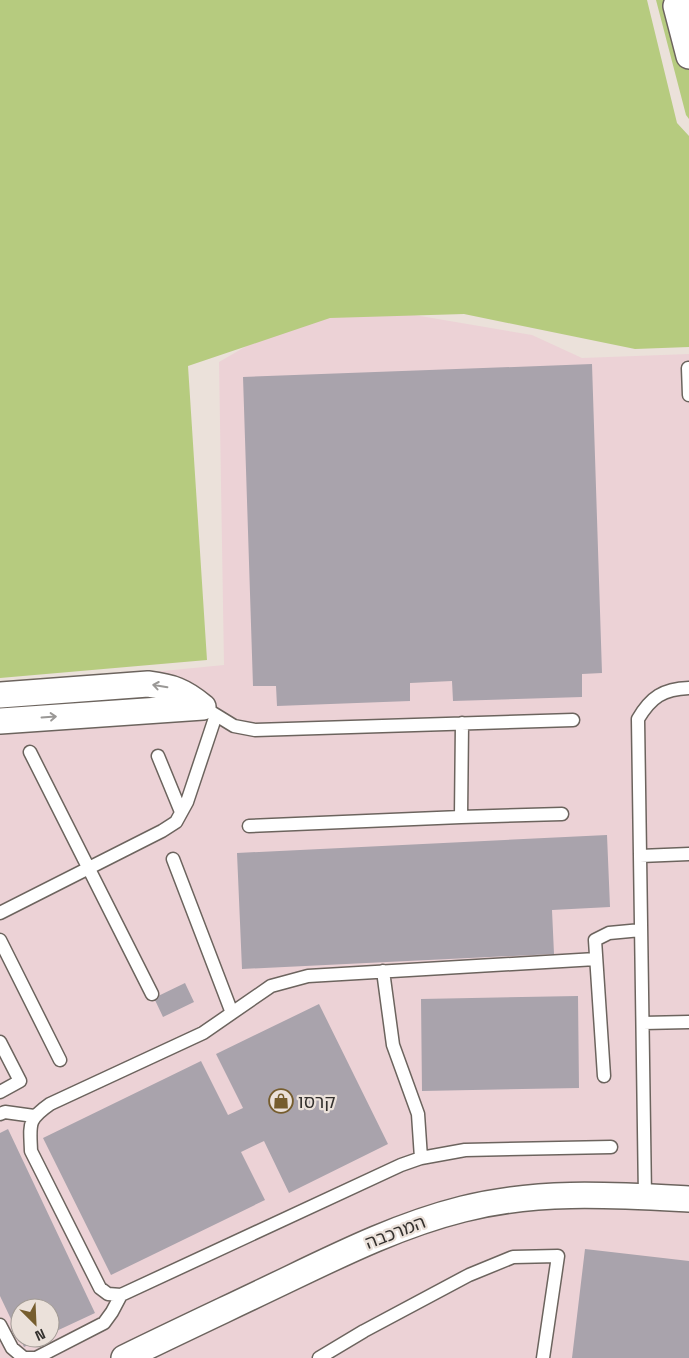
<svg xmlns="http://www.w3.org/2000/svg" width="689" height="1358" font-family="'Space Grotesk','Noto Sans Hebrew',sans-serif">
	<style>
		.industrial { fill: #ecd2d6; fill-rule: evenodd }
		.green { fill: #b6cb7f }
		.building { fill: #a9a3ac }
		.lines { fill: none; stroke-linecap: round; stroke-linejoin: round }
		.lane-casing { stroke: #6c645e; stroke-width: 15 }
		.street-casing { stroke: #6c645e; stroke-width: 28 }
		.lane { stroke: #fff; stroke-width: 12 }
		.street { stroke: #fff; stroke-width: 25 }
		.oneway { stroke: #9a9896 }
		.labels { text-anchor: middle; dominant-baseline: central; stroke-width: 4.5; stroke-linejoin: round; paint-order: stroke }
		.poi-label { font-size: 18px; fill: #34312e; stroke: #ebe1da; text-anchor: start }
		.street-label { font-size: 18px; fill: #34312e; stroke: #ebe1da }
	</style>
	<rect width="100%" height="100%" fill="#ebe1da"/>
	<path class="industrial" d="M 326,300 L 532,335 L 582,358 L 689,354 L 689,1358 L 0,1358 L 0,687 L 224,665 L 219,362 ZM 20,1308 L 50,1308 L 50,1338 L 20,1338 Z"/>
	<path class="green" d="M 0,0 L 647,0 L 677,123 L 689,136 L 689,347 L 635,349 L 464,314 L 330,318 L 188,366 L 207,660 L 0,678 Z
		M 656,0 L 689,0 L 689,119 L 686,115 Z"/>
	<path class="building" d="M 592,364 L 602,673 L 582,674 L 582,697 L 453,701 L 452,681 L 410,683 L 410,701 L 277,706 L 276,686 L 253,686 L 243,377 Z
		M 607,835 L 610,907 L 552,910 L 554,954 L 242,969 L 237,853 Z
		M 185,983 L 194,1002 L 163,1017 L 154,998 Z
		M 578,996 L 579,1088 L 422,1091 L 421,999 Z
		M 319,1004 L 388,1144 L 289,1193 L 264,1141 L 241,1152 L 265,1200 L 111,1275 L 43,1138 L 201,1061 L 228,1115 L 243,1108 L 216,1054 Z
		M 8,1129 L 95,1313 L 50,1334 L 50,1308 L 20,1308 L 20,1338 L 0,1296 L 0,1133 Z
		M 585,1249 L 689,1261 L 689,1358 L 572,1358 Z
		M 20,1338 L 43,1338 L 24,1347 Z"/>
	<g class="lines">
		<g class="lane-casing">
			<path id="lane" d="M 688,368 L 689,395
				M 203,707 L 234,726 L 255,730 L 573,720
				M 462,723 L 461,817 L 562,814
				M 30,752 L 152,994
				M 158,756 L 181,812
				M 249,826 L 461,817
				M 640,856 L 689,854
				M 173,859 L 232,1013
				M 0,913 L 162,831 L 176,822 L 187,802 L 216,715
				M 0,940 L 60,1060
				M 596,959 L 308,976 L 271,986 L 203,1033 L 50,1104 C 27,1120 30,1124 31,1151 L 100,1288 L 108,1294 L 121,1295 L 401,1165 L 421,1158 L 465,1150 L 611,1147
				M 383,971 L 393,1045 L 418,1114 L 421,1158
				M 643,1023 L 689,1022
				M 0,1042 L 20,1081 L 0,1092
				M 604,1076 L 595,940 L 609,933 L 641,930
				M 0,1114 L 5,1112 L 34,1116
				M 645,1197 L 638,719 C 651,697 663,689 689,688
				M 0,1325 L 12,1348 L 24,1358 L 36,1358 L 104,1323 L 112,1312 L 121,1295
				M 319,1358 L 364,1331 L 469,1275 L 513,1257 L 558,1256 L 543,1358"/>
		</g>
		<g class="street-casing">
			<path id="street" d="M 678,0 L 676,6 L 689,56
				M 0,695 L 148,684 C 172,687 184,691 203,707
				M 0,721 L 203,707
				M 124,1358 C 179,1331 235,1305 291,1278 C 347,1251 403,1224 463,1209 C 537,1190 613,1195 689,1199"/>
		</g>
		<use href="#lane" class="lane"/>
		<use href="#street" class="street"/>
	</g>
	<defs><path id="oneway-shaft" d="M-6 0H5M1.5-3L5.5 0L1.5 3" fill="none" stroke-width="1.6" stroke-linecap="round" stroke-linejoin="round" transform="scale(1.25)"/></defs>
	<g class="oneway">
		<use href="#oneway-shaft" transform="translate(160 686) rotate(-171)"/>
		<use href="#oneway-shaft" transform="translate(49 717) rotate(-4)"/>
	</g>
	<defs>
		<g id="shop-ring" transform="scale(1.25)"><circle r="9.5" fill="#ebe1da" stroke="#765d2e" stroke-width="1.5"/><path d="M-5-2.5h2.3a2.7 3.5 0 0 1 5.4 0H5L5.5 6h-11ZM-1.5-2.5h3a1.5 2.3 0 0 0-3 0Z" fill="#765d2e"/></g>
	</defs>
	<g fill-rule="evenodd">
		<use href="#shop-ring" x="281" y="1101"/>
	</g>
	<g class="labels">
		<g class="poi-label">
			<text x="298" y="1101">קרסו</text>
		</g>
		<g class="street-label">
			<text transform="translate(395 1232) rotate(-21)">המרכבה</text>
		</g>
	</g>
	<g transform="translate(35 1323) rotate(156)"><circle r="24" fill="#ebe1da" stroke="#a29b95"/>
	<path d="M0-4L9 19L0 12L-9 19Z" fill="#765d2e"/>
	<text y="-8" font-size="14" font-weight="bold" text-anchor="middle" fill="#34312e">N</text>
	</g>
</svg>
